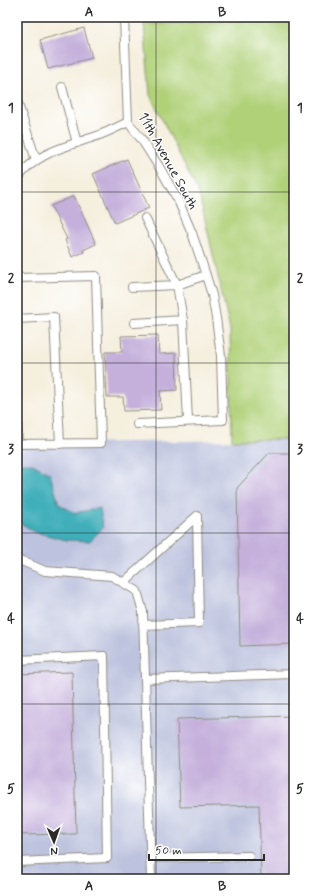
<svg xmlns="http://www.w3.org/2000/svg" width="311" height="896" font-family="Mynerve,sans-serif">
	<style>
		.industrial { fill: #bdc3de }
		.green { fill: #b1d179; stroke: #6e7e52 }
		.water { fill: #3fafba; stroke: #356d72 }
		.building { fill: #c5b0db }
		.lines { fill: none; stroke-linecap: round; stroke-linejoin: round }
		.lane-casing { stroke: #908d84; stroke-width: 10 }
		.lane { stroke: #fff; stroke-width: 8 }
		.grid { fill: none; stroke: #2b2b2b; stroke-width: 1; stroke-opacity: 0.55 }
		.labels { text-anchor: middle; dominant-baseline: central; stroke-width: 3; stroke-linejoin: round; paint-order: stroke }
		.street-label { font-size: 14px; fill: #2b2b2b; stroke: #fff }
		.neatline { fill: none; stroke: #2b2b2b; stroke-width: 1.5 }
		.grid-label { font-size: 13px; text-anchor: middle; font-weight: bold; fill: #2b2b2b }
	</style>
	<rect width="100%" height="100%" fill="#fff"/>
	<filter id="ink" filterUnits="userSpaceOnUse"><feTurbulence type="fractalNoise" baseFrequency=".025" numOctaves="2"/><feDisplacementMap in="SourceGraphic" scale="8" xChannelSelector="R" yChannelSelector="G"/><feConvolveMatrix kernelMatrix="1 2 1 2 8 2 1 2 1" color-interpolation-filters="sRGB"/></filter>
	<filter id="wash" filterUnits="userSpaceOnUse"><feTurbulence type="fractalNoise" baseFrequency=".012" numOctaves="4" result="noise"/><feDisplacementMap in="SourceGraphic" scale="16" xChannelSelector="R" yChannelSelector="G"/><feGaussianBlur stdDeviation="0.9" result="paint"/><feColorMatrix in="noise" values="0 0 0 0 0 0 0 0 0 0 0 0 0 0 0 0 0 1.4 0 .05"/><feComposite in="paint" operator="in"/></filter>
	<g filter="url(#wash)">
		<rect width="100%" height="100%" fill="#f5efde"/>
		<path class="industrial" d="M 294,439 L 294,879 L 17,879 L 17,444 Z"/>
		<path class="green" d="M 294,18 L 294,439 L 232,440 L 230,329 L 199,194 L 150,95 L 144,24 Z"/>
		<path class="water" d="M 17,463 L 31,463 L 50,474 L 59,504 L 75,513 L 100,508 L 103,528 L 90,541 L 66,540 L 35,532 L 17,521 Z"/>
		<g id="blocks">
			<path class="building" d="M 84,28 L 92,58 L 48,69 L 40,40 Z
				M 127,159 L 149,208 L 115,223 L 93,174 Z
				M 74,196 L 96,244 L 83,250 L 84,252 L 72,257 L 65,240 L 67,239 L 51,206 Z
				M 158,335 L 159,354 L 176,353 L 177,390 L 160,391 L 161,410 L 124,411 L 123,397 L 107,397 L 105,352 L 122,352 L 121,336 Z
				M 269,453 L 294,453 L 294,644 L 240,646 L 237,488 Z
				M 72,672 L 76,834 L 17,835 L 17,674 Z
				M 294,716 L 294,879 L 261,879 L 259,805 L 180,807 L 177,719 Z"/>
		</g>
	</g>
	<g filter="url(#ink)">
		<use href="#blocks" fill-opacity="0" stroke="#908d84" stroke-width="1"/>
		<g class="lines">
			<g class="lane-casing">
				<path id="lane" d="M 124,17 L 128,122 L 142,140 L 161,170 L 178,200 L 192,233 L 203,266 L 212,295 L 216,318 L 221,356 L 223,420 L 137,424
					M 62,87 L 77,143
					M 17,101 L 36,160
					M 17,180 C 33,154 64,147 91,138 C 104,134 116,128 128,122
					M 145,218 L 177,285 L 206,275
					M 17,278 L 96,276 L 101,443 L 17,444
					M 132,287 L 177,285 L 183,320
					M 17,319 L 54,317 L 60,444
					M 134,323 L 183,320 L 188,421
					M 17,420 L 18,444
					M 17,559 L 45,571 L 112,576 L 137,591 L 143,612 L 151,879
					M 123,583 L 197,516 L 199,623 L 143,625
					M 17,660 L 104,656 L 107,858 L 17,862
					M 145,679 L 294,674
					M 151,858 L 249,856"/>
			</g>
			<use href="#lane" class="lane"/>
		</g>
	</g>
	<path class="grid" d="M 156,17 L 156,879M 17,192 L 294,192M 17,363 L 294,363M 17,533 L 294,533M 17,704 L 294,704"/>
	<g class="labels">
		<g class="street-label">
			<text transform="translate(168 161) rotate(61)">11th Avenue South</text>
		</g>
	</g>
	<rect width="311" height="896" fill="none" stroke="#fff" stroke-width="44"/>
	<g transform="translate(54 842) rotate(178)" stroke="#ffffff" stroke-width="3" paint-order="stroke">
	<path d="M0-3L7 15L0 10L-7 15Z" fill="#2b2b2b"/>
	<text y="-6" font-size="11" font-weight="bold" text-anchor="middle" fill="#2b2b2b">N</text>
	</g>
	<path d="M149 854v6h115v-6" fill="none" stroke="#2b2b2b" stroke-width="2"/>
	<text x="155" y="854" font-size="12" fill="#2b2b2b" stroke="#ffffff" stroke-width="3" paint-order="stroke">50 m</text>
	<rect x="22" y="22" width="267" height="852" class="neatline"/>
	<g class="grid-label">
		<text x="89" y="16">A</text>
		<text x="222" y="16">B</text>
		<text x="11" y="112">1</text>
		<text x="300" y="112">1</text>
		<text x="11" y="282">2</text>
		<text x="300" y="282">2</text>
		<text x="11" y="453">3</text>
		<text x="300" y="453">3</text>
		<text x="11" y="623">4</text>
		<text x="300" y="623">4</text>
		<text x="11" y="793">5</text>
		<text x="300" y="793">5</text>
		<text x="89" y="890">A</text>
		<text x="222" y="890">B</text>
	</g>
</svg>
